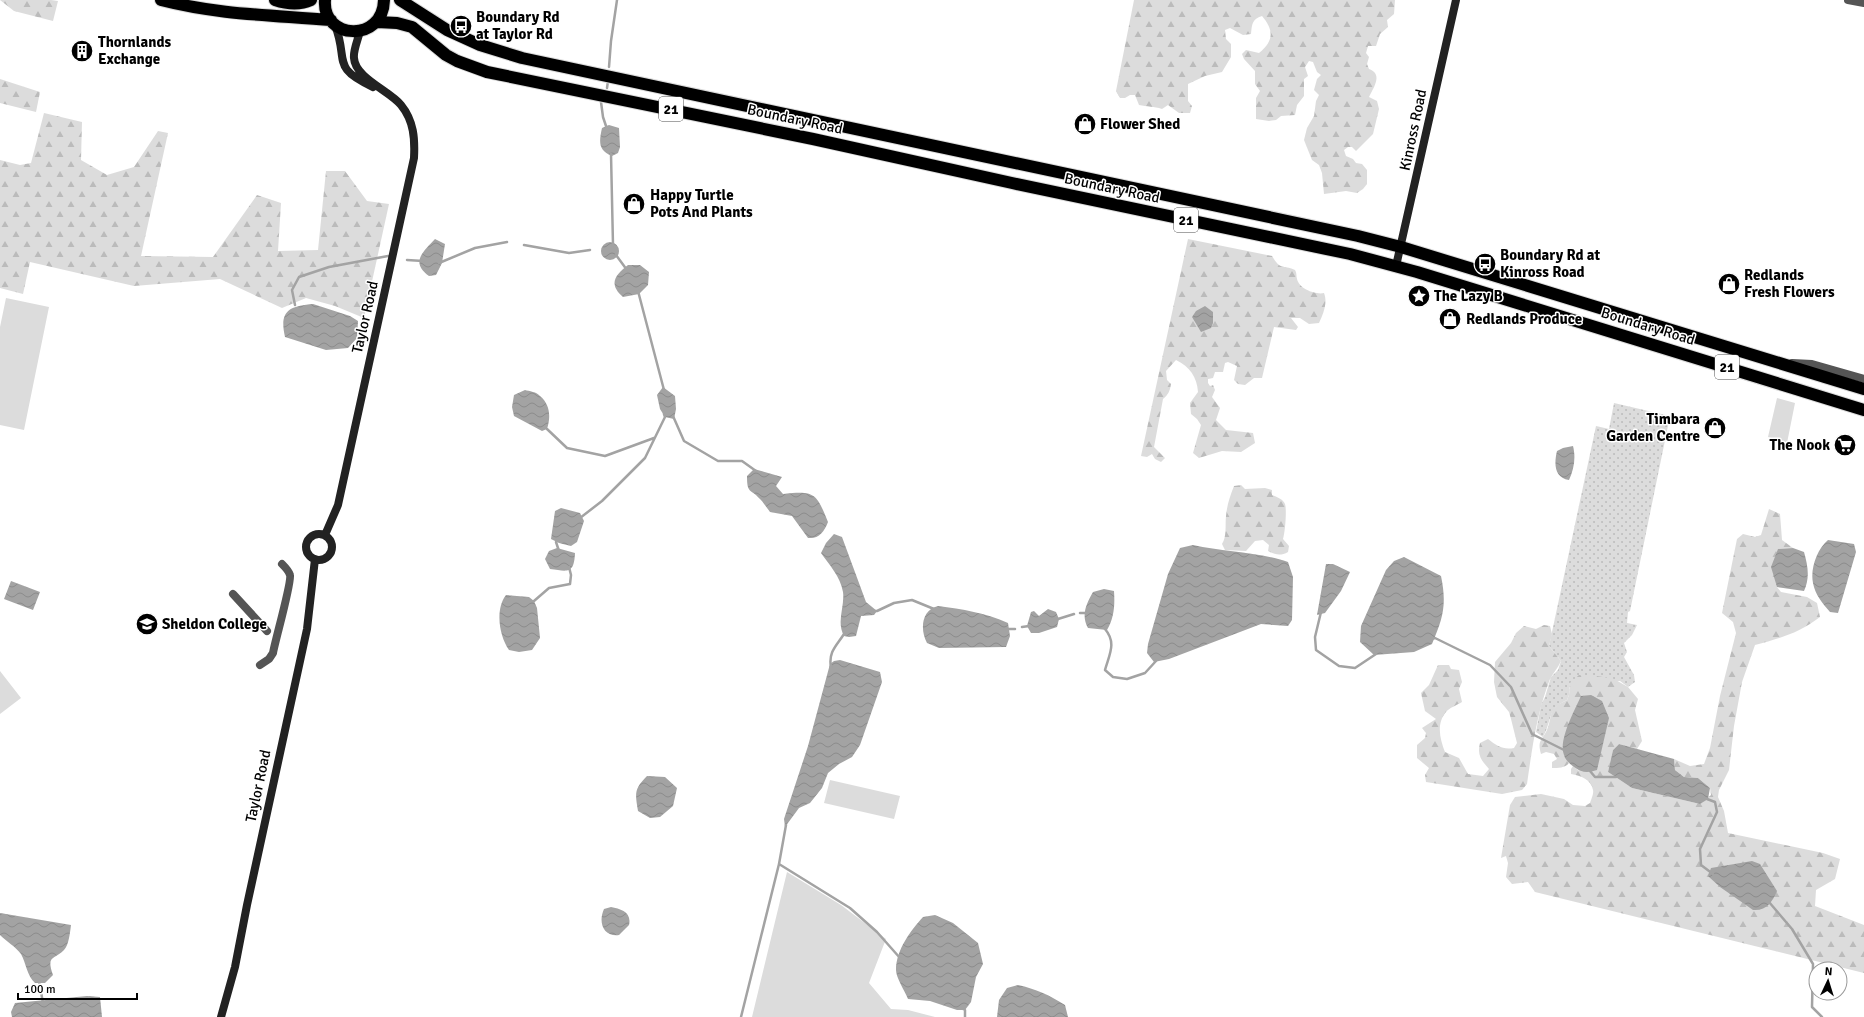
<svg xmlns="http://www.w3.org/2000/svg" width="1864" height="1017" font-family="Signika,sans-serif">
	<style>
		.grass { fill: url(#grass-dots) }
		.forest { fill: url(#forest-firs) }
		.garden { fill: #dcdcdc }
		.water { fill: url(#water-waves) }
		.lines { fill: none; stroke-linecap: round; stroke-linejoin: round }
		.stream { stroke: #a3a3a3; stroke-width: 2.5 }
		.highway-casing { stroke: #dbdbdb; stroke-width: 14 }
		.street { stroke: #555; stroke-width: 8 }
		.secondary { stroke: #222; stroke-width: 8 }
		.highway { stroke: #000; stroke-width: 12 }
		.labels { text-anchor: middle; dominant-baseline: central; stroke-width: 3; stroke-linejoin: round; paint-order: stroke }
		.shield { fill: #fff; stroke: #4c4c4c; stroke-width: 1 }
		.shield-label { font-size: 14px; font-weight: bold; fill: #000 }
		.poi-label { font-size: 15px; font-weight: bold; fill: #000; stroke: #fff; text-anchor: start }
		.street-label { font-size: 15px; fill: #000; stroke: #fff }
	</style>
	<defs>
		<pattern id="grass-dots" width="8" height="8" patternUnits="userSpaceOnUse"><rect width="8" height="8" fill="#dcdcdc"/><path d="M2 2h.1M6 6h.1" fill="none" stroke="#bbb" stroke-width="1.8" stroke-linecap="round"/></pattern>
		<pattern id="forest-firs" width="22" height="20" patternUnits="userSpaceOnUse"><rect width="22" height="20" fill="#dcdcdc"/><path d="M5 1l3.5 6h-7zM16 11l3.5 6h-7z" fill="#bbb"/></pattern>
		<pattern id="water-waves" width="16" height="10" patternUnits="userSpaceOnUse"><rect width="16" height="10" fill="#a3a3a3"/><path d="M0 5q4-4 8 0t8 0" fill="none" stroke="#8b8b8b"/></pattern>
	</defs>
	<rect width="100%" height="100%" fill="#fff"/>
	<path class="grass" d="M 1614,403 L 1670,416 L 1630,611 L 1628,612 L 1627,623 L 1637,625 L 1632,635 L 1624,643 L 1627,652 L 1624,657 L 1634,675 L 1635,682 L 1628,687 L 1620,681 L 1570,683 L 1569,695 L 1567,700 C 1547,709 1552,721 1543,737 L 1536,732 L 1541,705 L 1545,697 L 1551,677 L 1558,670 L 1561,661 L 1549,646 L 1596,426 L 1609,429 Z"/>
	<path class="forest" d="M 0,0 L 51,0 L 58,1 L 53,21 L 14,11 Z
		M 1134,0 L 1395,0 L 1394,14 L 1387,20 L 1388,27 L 1380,34 L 1376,46 L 1368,46 L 1366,53 L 1369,57 L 1367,64 L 1369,69 C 1383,74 1374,87 1369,97 L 1377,101 L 1379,109 L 1373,134 L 1356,151 L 1352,147 L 1348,147 L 1344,150 L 1346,156 L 1353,159 L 1356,163 L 1362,164 L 1367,170 L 1367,184 L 1363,189 L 1357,193 L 1346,191 L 1324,194 L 1322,173 L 1319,165 L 1312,160 L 1304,140 L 1307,128 L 1314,116 L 1316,101 L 1319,95 L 1314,90 L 1317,79 L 1321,75 L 1317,72 L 1313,62 L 1309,61 L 1305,67 L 1308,76 L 1304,79 L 1304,96 L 1297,105 L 1295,115 L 1281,116 L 1276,120 L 1269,121 L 1256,119 L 1256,98 L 1260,91 L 1255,84 L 1255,71 L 1244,59 L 1242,54 L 1246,50 L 1259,53 C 1274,41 1274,30 1262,16 C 1252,19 1252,24 1251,34 L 1243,35 L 1230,28 L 1225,30 L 1226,39 L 1231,44 L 1231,57 L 1222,72 L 1205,76 L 1188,84 L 1188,101 L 1192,106 L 1190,113 L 1179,113 L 1168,105 L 1162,109 C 1154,106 1147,107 1139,105 L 1135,95 L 1130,95 L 1125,98 L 1120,98 L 1116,91 Z
		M 0,79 L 40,92 L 36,112 L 0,103 Z
		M 44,113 L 82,122 L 81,160 L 107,175 L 134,167 L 158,131 L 168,133 L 141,256 L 213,257 L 257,195 L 281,203 L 278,251 L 318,250 L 326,171 L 345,171 L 367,201 L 389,204 L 364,318 L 335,306 L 306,298 L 282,308 L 220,279 L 134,286 L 30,262 L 23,294 L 0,288 L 0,160 L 20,165 L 31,163 Z
		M 1188,239 L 1272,256 C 1281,271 1282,264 1295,270 C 1297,273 1296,276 1297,279 C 1299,289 1316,295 1324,293 C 1328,303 1323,314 1319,323 L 1309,324 L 1300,318 L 1291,318 L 1298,327 L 1296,330 L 1274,327 L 1262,378 L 1254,378 L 1245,385 L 1238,384 L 1234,380 L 1237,366 L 1228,362 L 1225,363 L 1223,372 L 1215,372 L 1213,378 L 1208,379 L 1208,383 L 1210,386 L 1213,385 L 1215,390 L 1212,397 L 1220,408 L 1216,420 L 1226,430 L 1253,433 L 1255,443 L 1241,452 L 1222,451 L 1199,458 L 1193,453 L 1201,425 L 1197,419 L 1191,414 L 1190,403 L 1198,392 C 1197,377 1190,367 1176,360 L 1166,371 L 1167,380 L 1171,384 C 1170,391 1168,395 1163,399 L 1154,447 L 1165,458 L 1161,462 L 1155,459 L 1152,454 L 1147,457 L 1141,456 Z
		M 1241,485 L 1245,489 L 1265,488 L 1272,490 L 1272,495 C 1277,497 1283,499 1285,504 C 1287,510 1285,533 1283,539 L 1289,546 L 1288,552 C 1281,556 1275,555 1268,551 L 1269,545 L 1263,540 L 1255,541 L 1246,551 L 1225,550 L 1222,544 C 1227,536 1225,526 1226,516 C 1227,505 1230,496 1234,486 Z
		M 1769,509 L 1780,514 L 1782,540 L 1793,548 L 1778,549 L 1777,587 L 1781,592 L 1807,597 L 1817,603 L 1820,617 C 1799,633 1781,638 1755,645 L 1742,682 L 1734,726 L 1729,770 L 1719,790 L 1718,797 L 1724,811 L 1728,833 L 1823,853 L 1840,859 L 1835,879 L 1816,890 L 1815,906 L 1864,925 L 1864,973 L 1535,892 L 1528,882 L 1512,884 L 1506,877 L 1508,863 L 1506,856 L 1501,858 L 1510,805 L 1515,797 L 1541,794 L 1564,799 L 1573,805 L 1585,806 L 1590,803 C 1591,800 1594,793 1593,790 C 1591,779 1581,776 1571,774 L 1571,769 L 1573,766 L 1579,771 L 1563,743 L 1564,755 L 1569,763 C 1565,768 1558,768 1552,768 L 1552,762 L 1557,759 L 1554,754 L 1546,752 L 1541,754 C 1537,740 1542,741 1547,730 C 1553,715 1547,709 1567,700 L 1569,695 L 1570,683 L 1579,675 L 1591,675 L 1614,679 L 1628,687 L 1638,699 L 1635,710 L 1642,741 L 1637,749 L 1619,744 L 1613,750 L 1608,772 L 1632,788 L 1700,804 L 1711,795 L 1710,788 L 1698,778 L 1684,777 L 1675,770 L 1674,759 L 1690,766 L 1704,764 L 1710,748 L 1720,696 L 1736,633 L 1733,622 L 1722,613 L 1737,539 L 1743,534 L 1755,537 L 1761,535 Z
		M 1544,625 L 1550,626 L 1552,634 L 1549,646 L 1561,661 C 1558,668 1553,673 1550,679 C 1537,712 1532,749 1527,784 L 1522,790 L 1502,794 L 1426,782 L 1425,775 L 1429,768 L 1417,758 L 1417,745 L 1425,738 L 1426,733 L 1422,728 L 1436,719 L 1425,711 L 1421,693 L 1429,685 L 1438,665 L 1449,665 L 1451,669 L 1459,670 L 1462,682 L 1459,689 L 1462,702 C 1457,705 1449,708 1446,712 C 1436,724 1440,739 1445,752 L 1459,758 L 1468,774 L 1483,776 L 1489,769 C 1481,760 1477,755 1480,743 L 1488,739 C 1497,746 1503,750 1514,748 L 1517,743 L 1511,719 L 1509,712 L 1497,697 L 1494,682 L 1495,662 L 1511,643 L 1516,633 L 1524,626 L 1536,629 Z"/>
	<path class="garden" d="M 6,298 L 49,307 L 24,430 L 0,425 L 0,327 Z
		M 1777,398 L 1795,403 L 1787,443 L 1768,437 Z
		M 0,671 L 21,698 L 0,714 Z
		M 830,780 L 900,796 L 894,819 L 824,803 Z
		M 787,872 L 841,905 L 886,939 L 869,983 L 891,1009 L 908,1010 L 935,1017 L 752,1017 Z"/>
	<path class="water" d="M 609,125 L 619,128 L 620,147 L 618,153 L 612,156 C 598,150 599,142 602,128 Z
		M 435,239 L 445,244 L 442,263 L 436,275 L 429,276 C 410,262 423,252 435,239 Z
		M601 251a9 9 0 1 1 18 0a9 9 0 1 1-18 0Z
		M 628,265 L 640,265 L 649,272 L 648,285 L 639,294 L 623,297 C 608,284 615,275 628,265 Z
		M 313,304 L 350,316 L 358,321 L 357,338 L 348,348 L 326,350 L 285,337 C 279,311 289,306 313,304 Z
		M 1205,306 L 1213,312 L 1213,323 L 1211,328 L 1201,332 L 1192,317 L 1196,311 Z
		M 663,387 L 675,396 L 676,409 L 674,419 L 665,417 L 660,409 L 657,395 Z
		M 525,390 C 529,391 537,392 540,396 C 550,404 551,417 547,429 L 542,431 L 514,416 L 512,407 L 514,395 Z
		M 1573,446 C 1576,458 1574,469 1569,480 C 1554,478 1554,463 1557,451 L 1563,448 Z
		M 754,469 L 782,477 L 776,486 L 783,494 C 814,491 816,492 828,522 C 824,532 819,539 808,538 L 792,516 L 770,512 C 767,508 764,503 760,499 C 750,488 747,494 747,476 Z
		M 561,508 L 580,513 L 584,521 L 577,542 L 571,546 L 559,543 L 551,539 L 555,511 Z
		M 834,534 L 842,537 L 866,602 L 877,611 L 874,615 L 861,616 L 856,636 L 849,637 L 844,636 C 836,622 845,606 843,592 C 840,576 830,566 821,553 L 826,543 Z
		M 1828,540 L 1854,544 L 1856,552 L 1838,613 L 1830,612 C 1822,603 1815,594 1813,583 C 1810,569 1817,549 1828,540 Z
		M 1193,545 C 1224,552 1260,552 1288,562 L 1293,577 L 1292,620 L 1288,626 L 1261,624 L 1169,659 L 1154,662 L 1147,653 L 1148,644 L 1168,574 L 1180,548 Z
		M 557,548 L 575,553 C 574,575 567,571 550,569 L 545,559 L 549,551 Z
		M 1793,548 L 1804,552 C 1808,566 1810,578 1804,591 L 1777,587 L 1771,567 L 1778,549 Z
		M 1404,557 L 1441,576 C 1447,605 1443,618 1432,644 L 1414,652 L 1374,655 L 1360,642 L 1361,626 L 1386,570 L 1394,561 Z
		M 1326,564 L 1333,564 L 1350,572 L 1341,591 L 1325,613 L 1317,615 Z
		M 11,581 L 40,592 L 33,610 L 4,599 Z
		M 1104,589 L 1114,591 C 1115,606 1114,618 1107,630 L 1088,628 C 1081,616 1086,604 1093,592 Z
		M 506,595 L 529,597 L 534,601 L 537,608 L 540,638 L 532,650 L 519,652 L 509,650 C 499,636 495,609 506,595 Z
		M 938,606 C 962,609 986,613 1008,623 L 1010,636 L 1006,647 L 939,648 L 927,643 C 920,630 921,610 938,606 Z
		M 1048,609 L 1056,612 L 1059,619 L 1057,627 L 1039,633 L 1031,633 L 1027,626 L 1031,612 L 1034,611 L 1039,616 Z
		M 840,660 L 880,672 L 882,682 L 860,745 L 852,757 L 839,764 L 828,773 L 822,788 L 810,803 L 799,808 L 785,827 L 784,819 L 808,746 L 830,664 L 834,661 Z
		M 1591,695 L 1602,701 L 1609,718 L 1597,770 C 1588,773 1582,773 1574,767 C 1570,764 1565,760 1564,755 C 1558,740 1575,710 1581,696 Z
		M 1619,744 L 1674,759 L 1675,770 L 1684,777 L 1698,778 L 1710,788 L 1708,799 L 1700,804 L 1632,788 L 1608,772 L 1613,750 Z
		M 647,776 L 665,777 L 677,788 L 673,806 L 660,817 L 650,818 L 638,811 C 635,793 634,789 647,776 Z
		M 1752,861 L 1760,864 L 1777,891 C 1772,902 1767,911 1753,910 L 1720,887 L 1708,876 L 1711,868 Z
		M 611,907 C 621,909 632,912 629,925 L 619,935 C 603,937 598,922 604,909 Z
		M 0,913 L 71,925 C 70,932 69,945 64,950 C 54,960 46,955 53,975 L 45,983 L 35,983 C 27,976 26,963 21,954 C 15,946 7,942 0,935 Z
		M 935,915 L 953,923 L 978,943 L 983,964 L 976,977 L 971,1002 L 965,1010 L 957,1010 L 930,1001 L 908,999 C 905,991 896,978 896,970 C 896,950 911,930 923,917 Z
		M 1018,985 C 1036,989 1049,995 1065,1005 L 1068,1017 L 997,1017 L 999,1000 L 1007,988 Z
		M 87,996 L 100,997 L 102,1017 L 12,1017 L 11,1012 L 15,1003 Z"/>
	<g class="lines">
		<path class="stream" d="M 609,67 L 611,41 L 617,0
			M 607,88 L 608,81
			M 601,102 L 603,117 L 607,129
			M 611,154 L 613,245
			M 524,245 L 569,253 L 590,250
			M 616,255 L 627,270
			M 407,260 L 423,261
			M 439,263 L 475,248 L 507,242
			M 638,291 L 664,390
			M 295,305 L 292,290 L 299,277 L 329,267 L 388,256
			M 673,416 L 684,441 L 718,461 L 742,461 L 756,471
			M 547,429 L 567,448 L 605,456 L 654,438
			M 580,518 L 602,501 L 645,458 L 665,417 L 664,414
			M 558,540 L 556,542 L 559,551
			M 534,601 L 549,588 L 570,584 L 571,575 L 569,567
			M 874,611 L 877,611 L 894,603 L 912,600 L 934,609
			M 1321,612 L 1315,637 L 1316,650 L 1339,666 L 1355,668 L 1376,654
			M 1080,613 L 1086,613
			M 1058,619 L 1074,614
			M 1022,627 L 1029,626
			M 1006,629 L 1015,629
			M 1105,629 C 1117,643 1109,655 1105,670 L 1113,677 L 1127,679 L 1145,673 L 1156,661
			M 1431,639 L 1435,638 L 1490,665 L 1511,687 L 1532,734 L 1564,750
			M 831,667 C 828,652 837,645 844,634
			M 1590,771 L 1595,777 L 1616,777
			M 1707,799 L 1715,802 L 1717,812 L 1700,849 L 1701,865 L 1713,874
			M 779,864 L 850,908 L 877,932 L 900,958
			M 1769,902 L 1792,929 L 1813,964 L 1812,1007 L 1822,1017
			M 39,981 L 43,1003
			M 963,1009 L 965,1010 L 965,1017
			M 741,1017 L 779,864 L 786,825"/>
		<g class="highway-casing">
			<path id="highway" d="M 161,0 C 219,15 273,15 331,20
				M 275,0 C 287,4 300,5 311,0
				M 325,0 C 322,40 383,43 384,0
				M 400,0 L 447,30 L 480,45 L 522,58 L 1358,236 L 1401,247 L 1864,389
				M 377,22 L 397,23 L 412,27 L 446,55 L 457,61 L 487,72 L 813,139 L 1012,183 L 1350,254 L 1417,272 L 1864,410"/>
		</g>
		<path class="street" d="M 1848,0 L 1864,3
			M 1792,363 L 1812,364 L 1864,379
			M 233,594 L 267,631
			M 260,665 L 269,659 L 273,653 C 275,641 292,582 290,575 C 289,571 285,567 282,564"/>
		<path class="secondary" d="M 335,25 C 349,61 330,67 373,87
			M 1396,266 L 1456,0
			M306 547a13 13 0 1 1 26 0a13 13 0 1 1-26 0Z
			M 325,535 L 338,505 L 414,158 C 415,139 414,121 401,105 C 390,91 355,78 354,58 C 353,50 358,40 360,31
			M 221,1017 L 235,967 L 247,905 L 307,629 L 315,559"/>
		<use href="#highway" class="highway"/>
	</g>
	<defs>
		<g id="bus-disc" transform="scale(1.15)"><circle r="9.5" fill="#000" stroke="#fff"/><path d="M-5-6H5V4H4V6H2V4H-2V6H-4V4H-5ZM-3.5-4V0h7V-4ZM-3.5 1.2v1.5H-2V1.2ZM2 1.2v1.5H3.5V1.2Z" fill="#fff"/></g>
		<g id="building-disc" transform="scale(1.15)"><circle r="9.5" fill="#000" stroke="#fff"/><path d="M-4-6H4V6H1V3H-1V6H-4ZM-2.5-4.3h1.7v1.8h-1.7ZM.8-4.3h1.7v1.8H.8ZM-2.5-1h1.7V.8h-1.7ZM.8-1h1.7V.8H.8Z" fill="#fff"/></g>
		<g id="shop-disc" transform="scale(1.15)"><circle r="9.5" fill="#000" stroke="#fff"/><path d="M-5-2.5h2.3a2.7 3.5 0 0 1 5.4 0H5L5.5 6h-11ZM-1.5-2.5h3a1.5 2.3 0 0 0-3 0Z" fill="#fff"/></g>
		<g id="sight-disc" transform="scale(1.15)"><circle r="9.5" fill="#000" stroke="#fff"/><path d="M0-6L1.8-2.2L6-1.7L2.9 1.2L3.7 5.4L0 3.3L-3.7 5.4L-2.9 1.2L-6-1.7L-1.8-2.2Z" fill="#fff"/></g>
		<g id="supermarket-disc" transform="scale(1.15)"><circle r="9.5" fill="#000" stroke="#fff"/><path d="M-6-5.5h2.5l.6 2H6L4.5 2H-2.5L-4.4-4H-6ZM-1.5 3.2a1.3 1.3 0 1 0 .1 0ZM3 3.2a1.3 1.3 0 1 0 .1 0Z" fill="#fff"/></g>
		<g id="school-disc" transform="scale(1.15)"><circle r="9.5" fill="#000" stroke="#fff"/><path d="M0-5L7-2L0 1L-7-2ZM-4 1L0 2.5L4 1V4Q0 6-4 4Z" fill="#fff"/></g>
	</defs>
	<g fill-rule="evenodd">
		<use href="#bus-disc" x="461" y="26"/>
		<use href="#building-disc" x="82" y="51"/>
		<use href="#shop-disc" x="1085" y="124"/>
		<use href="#shop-disc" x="634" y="204"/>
		<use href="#bus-disc" x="1485" y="264"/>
		<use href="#shop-disc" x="1729" y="284"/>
		<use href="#sight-disc" x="1419" y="296"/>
		<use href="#shop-disc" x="1450" y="319"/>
		<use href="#shop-disc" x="1715" y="428"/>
		<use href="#supermarket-disc" x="1845" y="445"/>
		<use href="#school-disc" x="147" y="624"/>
	</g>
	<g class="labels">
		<g class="shield">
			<rect x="659" y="97" width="24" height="24" rx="3"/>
			<rect x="1174" y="208" width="24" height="24" rx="3"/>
			<rect x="1715" y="355" width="24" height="24" rx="3"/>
		</g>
		<g class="shield-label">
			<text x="671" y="109">21</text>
			<text x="1186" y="220">21</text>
			<text x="1727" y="367">21</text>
		</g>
		<g class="poi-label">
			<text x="476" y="17">Boundary Rd<tspan x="476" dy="17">at Taylor Rd</tspan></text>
			<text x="98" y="42">Thornlands<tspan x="98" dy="17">Exchange</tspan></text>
			<text x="1100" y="124">Flower Shed</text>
			<text x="650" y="195">Happy Turtle<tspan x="650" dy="17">Pots And Plants</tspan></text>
			<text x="1500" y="255">Boundary Rd at<tspan x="1500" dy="17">Kinross Road</tspan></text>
			<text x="1744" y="275">Redlands<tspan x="1744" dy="17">Fresh Flowers</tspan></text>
			<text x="1434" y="296">The Lazy B</text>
			<text x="1466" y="319">Redlands Produce</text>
			<text x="1700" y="419" text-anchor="end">Timbara<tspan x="1700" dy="17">Garden Centre</tspan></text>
			<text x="1830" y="445" text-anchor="end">The Nook</text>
			<text x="162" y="624">Sheldon College</text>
		</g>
		<g class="street-label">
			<text transform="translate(795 119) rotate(12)">Boundary Road</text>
			<text transform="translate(1413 130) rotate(-78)">Kinross Road</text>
			<text transform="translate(1112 188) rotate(12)">Boundary Road</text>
			<text transform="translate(365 317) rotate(-77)">Taylor Road</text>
			<text transform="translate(1648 326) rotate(17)">Boundary Road</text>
			<text transform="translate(258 786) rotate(-78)">Taylor Road</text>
		</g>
	</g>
	<g transform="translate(1828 981) rotate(4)"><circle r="19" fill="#ffffff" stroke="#999999"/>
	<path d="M0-3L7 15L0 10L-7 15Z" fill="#000000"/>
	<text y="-6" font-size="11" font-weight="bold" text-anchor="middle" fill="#000000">N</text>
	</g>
	<path d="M18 993v6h119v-6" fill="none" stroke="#000000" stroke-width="2"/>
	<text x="24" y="993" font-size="12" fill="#000000" stroke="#ffffff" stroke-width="3" paint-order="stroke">100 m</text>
</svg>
